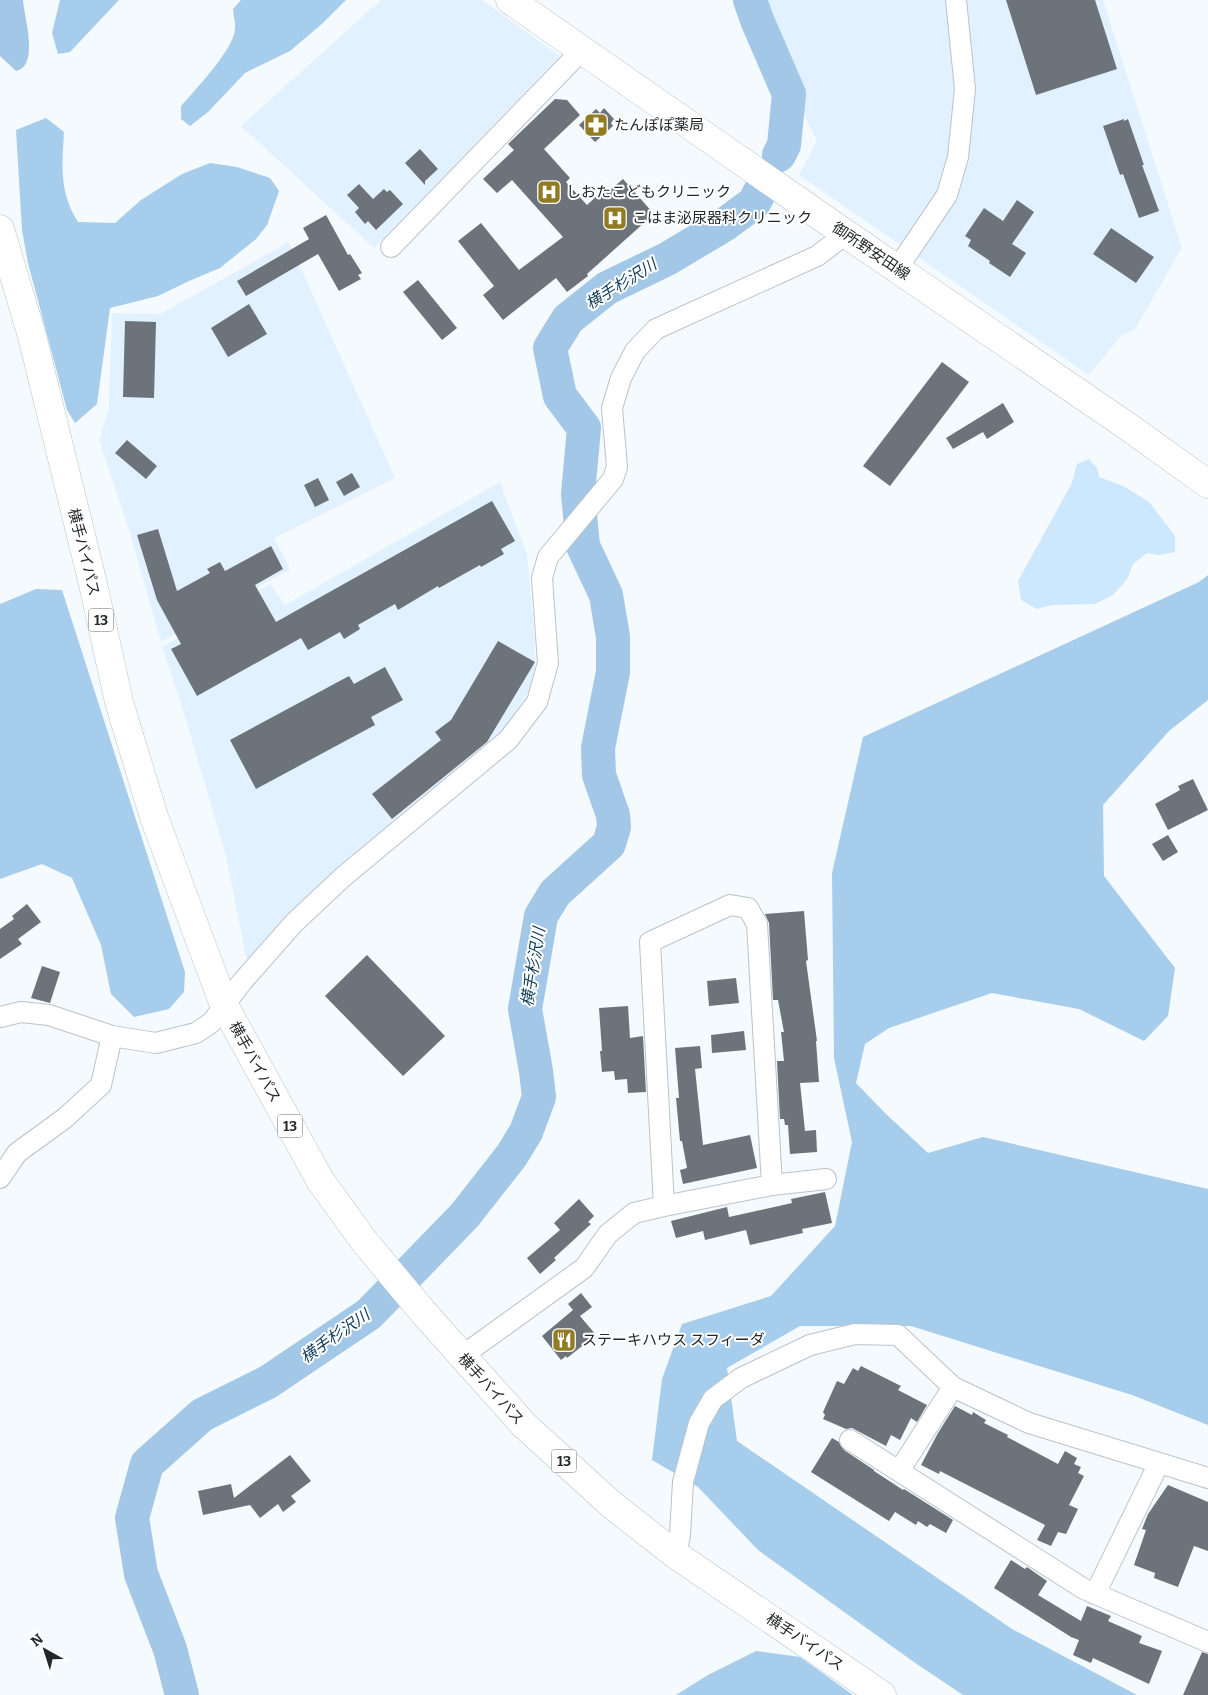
<svg xmlns="http://www.w3.org/2000/svg" width="1208" height="1695" font-family="Bitter,'Noto Sans JP',serif">
	<style>
		.built { fill: #e2f1ff }
		.green { fill: #cde7fd }
		.forest { fill: #a7cded }
		.water { fill: #a2c7e7 }
		.lines { fill: none; stroke-linecap: round; stroke-linejoin: round }
		.river { stroke: #a2c7e7; stroke-width: 34 }
		.building { fill: #6c737a }
		.minor-casing { stroke: #bbc3ca; stroke-width: 22 }
		.secondary-casing { stroke: #bbc3ca; stroke-width: 29 }
		.trunk-casing { stroke: #bbc3ca; stroke-width: 29 }
		.minor { stroke: #fff; stroke-width: 20 }
		.secondary { stroke: #fff; stroke-width: 28 }
		.trunk { stroke: #fff; stroke-width: 28 }
		.labels { text-anchor: middle; dominant-baseline: central; stroke-width: 4; stroke-linejoin: round; paint-order: stroke }
		.shield { fill: #fff; stroke: #66686a; stroke-width: 1 }
		.shield-label { font-size: 14px; font-weight: bold; fill: #24272a }
		.poi-label { font-size: 15px; fill: #24272a; stroke: #fff; text-anchor: start }
		.street-label { font-size: 15px; fill: #24272a; stroke: #fff }
		.water-label { font-size: 16px; font-style: italic; fill: #0f3a59; stroke: #fff }
	</style>
	<rect width="100%" height="100%" fill="#f4fafe"/>
	<path class="built" d="M 381,0 L 482,0 L 560,56 L 374,248 L 241,126 Z
		M 765,0 L 1103,0 L 1182,248 L 1135,329 L 1120,337 L 1089,375 L 799,175 L 817,141 L 805,116 L 802,88 Z
		M 289,242 L 395,478 L 274,538 L 290,569 L 161,642 L 131,536 L 99,440 L 109,408 L 112,313 L 160,314 Z
		M 500,482 L 527,554 L 535,644 L 535,682 L 494,744 L 247,962 L 226,856 L 184,713 L 162,647 L 270,584 L 285,605 Z"/>
	<path class="green" d="M 1089,459 L 1097,468 L 1099,477 L 1123,486 L 1149,502 L 1175,536 L 1175,552 L 1159,555 L 1147,553 L 1133,564 L 1127,579 L 1113,595 L 1095,604 L 1052,605 L 1037,609 L 1021,600 L 1018,581 L 1072,483 L 1077,464 Z"/>
	<path class="forest" d="M 60,0 L 119,0 L 70,52 L 58,54 L 52,33 Z
		M 241,0 L 346,0 L 323,23 L 290,51 L 245,73 L 208,112 L 190,126 L 181,119 L 181,106 C 195,90 234,49 235,29 C 236,23 233,15 233,9 Z
		M 46,118 L 64,132 C 62,165 59,193 78,222 L 115,223 L 141,200 L 182,174 L 210,163 L 237,167 L 270,178 L 279,191 L 267,225 L 256,239 L 220,268 L 189,281 L 158,296 L 110,308 L 97,404 L 75,423 L 67,410 L 28,263 L 22,230 L 16,130 Z
		M 1208,575 L 1208,700 L 1169,731 L 1103,805 L 1104,876 L 1175,968 L 1168,1016 L 1144,1041 L 1079,1009 L 992,993 L 889,1028 L 865,1044 L 856,1083 L 886,1114 L 928,1153 L 983,1137 L 1208,1189 L 1208,1425 L 1132,1395 L 911,1326 L 800,1326 L 727,1368 L 737,1441 L 1012,1629 L 1137,1695 L 963,1695 L 911,1660 L 758,1550 L 698,1487 L 652,1460 L 662,1379 L 682,1324 L 771,1296 L 835,1226 L 852,1142 L 834,1058 L 832,873 L 863,737 L 1199,582 Z
		M 36,589 L 62,590 L 185,972 L 184,992 L 169,1009 L 134,1017 L 111,994 L 101,945 L 72,878 L 42,864 L 0,879 L 0,604 Z
		M 756,1651 L 800,1657 L 853,1695 L 676,1695 L 708,1675 Z"/>
	<path class="water" d="M 0,0 L 23,0 C 24,17 40,66 16,71 L 0,56 Z"/>
	<g class="lines">
		<path class="river" d="M 750,0 L 757,20 L 789,94 L 784,145 L 779,155
			M 182,1695 L 170,1649 L 141,1574 L 132,1518 L 147,1464 L 202,1415 L 268,1382 L 369,1314 L 465,1215 L 512,1155 L 526,1132 L 539,1097 L 536,1071 L 525,1009 L 541,916 L 555,893 L 609,844 L 614,827 L 613,815 L 599,775 L 598,748 L 613,672 L 613,637 L 606,595 L 583,546 L 578,494 L 584,428 L 560,396 L 550,348 L 568,319 L 607,288 L 667,259 L 724,225 L 754,203 L 767,178"/>
	</g>
	<path class="building" d="M 1006,0 L 1095,0 L 1117,69 L 1036,95 Z
		M 555,99 L 567,100 L 580,115 L 544,149 L 570,178 L 566,182 L 587,205 L 599,194 L 602,197 L 623,179 L 654,214 L 587,274 L 588,276 L 567,292 L 556,278 L 503,320 L 483,295 L 494,286 L 458,241 L 481,223 L 519,270 L 563,237 L 512,180 L 497,193 L 483,179 L 514,150 L 508,144 Z
		M 604,108 L 614,119 L 611,123 L 613,126 L 595,142 L 579,125 L 596,109 L 600,113 Z
		M 1124,119 L 1124,121 L 1128,119 L 1144,165 L 1142,165 L 1159,211 L 1139,218 L 1123,174 L 1120,175 L 1103,126 Z
		M 420,149 L 438,169 L 425,181 L 425,185 L 405,163 Z
		M 359,184 L 373,199 L 384,189 L 387,192 L 390,190 L 403,204 L 376,230 L 368,221 L 365,224 L 355,212 L 359,208 L 347,195 Z
		M 1017,200 L 1034,212 L 1012,244 L 1026,253 L 1010,277 L 989,263 L 990,261 L 968,246 L 971,240 L 965,236 L 984,208 L 1003,221 Z
		M 326,215 L 348,255 L 350,254 L 362,273 L 358,275 L 361,279 L 339,291 L 318,254 L 246,296 L 237,281 L 309,239 L 303,228 Z
		M 1111,228 L 1154,257 L 1136,283 L 1093,254 Z
		M 418,280 L 457,328 L 442,340 L 403,292 Z
		M 249,304 L 267,334 L 228,357 L 211,328 Z
		M 125,321 L 156,322 L 154,398 L 123,397 Z
		M 942,362 L 969,382 L 890,486 L 863,466 Z
		M 1003,403 L 1014,422 L 987,439 L 983,432 L 953,449 L 946,438 Z
		M 127,440 L 157,466 L 146,479 L 115,453 Z
		M 352,473 L 360,487 L 344,496 L 336,482 Z
		M 318,478 L 329,500 L 315,507 L 304,485 Z
		M 492,501 L 515,541 L 501,549 L 504,554 L 481,567 L 480,565 L 439,588 L 438,586 L 398,610 L 395,604 L 358,625 L 360,629 L 344,639 L 340,632 L 308,650 L 301,638 L 197,696 L 171,649 L 181,644 L 157,600 L 137,535 L 158,529 L 177,591 L 210,573 L 207,569 L 220,562 L 225,571 L 271,546 L 283,569 L 255,585 L 276,622 Z
		M 498,641 L 535,662 L 487,742 L 392,819 L 372,794 L 441,740 L 435,732 L 451,720 Z
		M 385,667 L 403,700 L 371,717 L 375,725 L 256,789 L 230,740 L 349,676 L 354,684 Z
		M 1193,779 L 1208,810 L 1168,830 L 1155,804 L 1180,790 L 1178,786 Z
		M 1168,835 L 1178,852 L 1163,861 L 1152,844 Z
		M 27,904 L 41,922 L 18,939 L 22,944 L 0,959 L 0,929 L 14,919 L 12,916 Z
		M 804,911 L 808,960 L 806,961 L 817,1041 L 816,1041 L 819,1082 L 800,1083 L 805,1131 L 816,1130 L 817,1152 L 790,1154 L 788,1125 L 785,1125 L 784,1119 L 780,1119 L 777,1061 L 784,1061 L 781,1032 L 784,1032 L 778,1000 L 773,1000 L 769,923 L 765,914 Z
		M 367,955 L 445,1036 L 403,1076 L 325,996 Z
		M 42,966 L 60,972 L 50,1003 L 31,998 Z
		M 736,978 L 739,1003 L 709,1006 L 707,981 Z
		M 628,1006 L 630,1038 L 643,1036 L 646,1092 L 628,1093 L 627,1079 L 615,1080 L 614,1071 L 602,1072 L 600,1051 L 602,1051 L 599,1008 Z
		M 744,1031 L 746,1050 L 712,1053 L 711,1035 Z
		M 700,1046 L 702,1068 L 695,1069 L 703,1145 L 750,1135 L 757,1168 L 683,1184 L 680,1170 L 687,1168 L 682,1141 L 680,1141 L 676,1098 L 679,1098 L 675,1048 Z
		M 825,1192 L 832,1223 L 802,1229 L 803,1233 L 750,1245 L 746,1230 L 705,1240 L 703,1231 L 676,1238 L 671,1221 L 727,1207 L 729,1217 L 792,1203 L 791,1199 Z
		M 579,1199 L 594,1216 L 588,1222 L 591,1224 L 554,1258 L 556,1260 L 540,1274 L 527,1258 L 560,1230 L 554,1223 Z
		M 581,1293 L 592,1307 L 580,1316 L 596,1335 L 567,1358 L 566,1356 L 561,1360 L 542,1336 L 573,1310 L 568,1304 Z
		M 861,1366 L 901,1386 L 898,1390 L 927,1405 L 917,1422 L 911,1418 L 900,1440 L 891,1435 L 886,1446 L 852,1428 L 846,1429 L 823,1419 L 825,1415 L 823,1412 L 837,1381 L 844,1384 L 853,1368 L 858,1371 Z
		M 955,1406 L 972,1415 L 973,1412 L 986,1420 L 984,1423 L 1008,1435 L 1007,1437 L 1058,1464 L 1065,1451 L 1077,1458 L 1074,1464 L 1081,1467 L 1078,1473 L 1084,1476 L 1069,1505 L 1078,1509 L 1066,1534 L 1058,1532 L 1051,1546 L 1037,1540 L 1045,1525 L 940,1471 L 939,1474 L 921,1465 L 938,1433 Z
		M 832,1438 L 839,1442 L 844,1450 L 874,1470 L 874,1471 L 903,1490 L 904,1489 L 953,1520 L 946,1533 L 930,1524 L 927,1527 L 918,1521 L 916,1525 L 895,1512 L 889,1521 L 811,1472 Z
		M 290,1455 L 311,1481 L 291,1496 L 296,1502 L 283,1512 L 278,1504 L 260,1518 L 250,1505 L 203,1515 L 198,1491 L 231,1484 L 234,1498 Z
		M 1168,1485 L 1208,1502 L 1208,1551 L 1194,1546 L 1178,1587 L 1154,1578 L 1155,1573 L 1134,1565 L 1146,1530 L 1142,1529 L 1148,1514 Z
		M 1011,1560 L 1025,1569 L 1027,1567 L 1047,1581 L 1038,1595 L 1081,1621 L 1087,1606 L 1111,1616 L 1108,1621 L 1142,1636 L 1139,1643 L 1162,1651 L 1149,1684 L 1093,1658 L 1091,1663 L 1073,1655 L 1079,1640 L 1071,1637 L 994,1588 Z
		M 1202,1652 L 1208,1654 L 1208,1695 L 1183,1695 Z"/>
	<g class="lines">
		<g class="minor-casing">
			<path id="minor" d="M 391,247 L 582,50
				M 897,269 L 947,195 L 958,157 L 965,89 L 956,0
				M 0,1017 L 21,1012 L 49,1015 L 112,1036 L 156,1043 L 196,1033 L 212,1022 L 241,983 L 294,923 L 343,877 L 508,740 L 537,702 L 548,663 L 542,578 L 548,557 L 613,479 L 617,467 L 612,408 L 621,378 L 635,351 L 656,329 L 817,256 L 846,234
				M 0,1178 L 17,1153 L 65,1118 L 101,1085 L 112,1036
				M 664,1206 L 772,1185 L 826,1179
				M 462,1356 L 584,1268 L 608,1234 L 634,1213 L 664,1206 L 650,942 L 730,905 L 748,908 L 757,924 L 772,1185
				M 850,1440 L 1084,1589 L 1208,1642
				M 899,1471 L 953,1387
				M 676,1555 L 680,1535 L 683,1482 L 699,1423 L 713,1399 L 741,1378 L 810,1345 L 855,1334 L 898,1335 L 953,1387 L 1029,1423 L 1208,1478
				M 1095,1594 L 1159,1463"/>
		</g>
		<g class="secondary-casing">
			<path id="secondary" d="M 510,0 L 846,234 L 1127,426 L 1208,484"/>
		</g>
		<g class="trunk-casing">
			<path id="trunk" d="M 0,229 L 32,336 L 93,584 L 119,702 L 154,817 L 224,1005 L 320,1180 L 364,1241 L 423,1312 L 524,1425 L 612,1505 L 676,1555 L 882,1695"/>
		</g>
		<use href="#minor" class="minor"/>
		<use href="#secondary" class="secondary"/>
		<use href="#trunk" class="trunk"/>
	</g>
	<defs>
		<g id="pharmacy-square" transform="scale(1.25)"><rect x="-9" y="-9" width="18" height="18" rx="4" fill="#927c23" stroke="#fff"/><path d="M-2-6h4v4h4v4h-4v4h-4v-4h-4v-4h4Z" fill="#fff"/></g>
		<g id="hospital-square" transform="scale(1.25)"><rect x="-9" y="-9" width="18" height="18" rx="4" fill="#927c23" stroke="#fff"/><path d="M-5-5h3v3.5h4V-5h3V5h-3V1.5h-4V5h-3Z" fill="#fff"/></g>
		<g id="restaurant-square" transform="scale(1.25)"><rect x="-9" y="-9" width="18" height="18" rx="4" fill="#927c23" stroke="#fff"/><path d="M-5-6h1v4h1v-4h1v4h1v-4h1v5L-1.5 .5V6h-2V.5L-5-1ZM5-6V6H3V1.5H1.5Q1.5-4 5-6Z" fill="#fff"/></g>
	</defs>
	<g fill-rule="evenodd">
		<use href="#pharmacy-square" x="596" y="125"/>
		<use href="#hospital-square" x="549" y="192"/>
		<use href="#hospital-square" x="615" y="218"/>
		<use href="#restaurant-square" x="564" y="1340"/>
	</g>
	<g class="labels">
		<g class="shield">
			<rect x="88.5" y="608.5" width="25" height="23" rx="4"/>
			<rect x="277.5" y="1114.5" width="25" height="23" rx="4"/>
			<rect x="551.5" y="1449.5" width="25" height="23" rx="4"/>
		</g>
		<g class="shield-label">
			<text x="101" y="620">13</text>
			<text x="290" y="1126">13</text>
			<text x="564" y="1461">13</text>
		</g>
		<g class="poi-label">
			<text x="614" y="125">たんぽぽ薬局</text>
			<text x="566" y="192">しおたこどもクリニック</text>
			<text x="632" y="218">こはま泌尿器科クリニック</text>
			<text x="582" y="1340">ステーキハウス スフィーダ</text>
		</g>
		<g class="street-label">
			<text transform="translate(871 251) rotate(34)">御所野安田線</text>
			<text transform="translate(84 552) rotate(76)">横手バイパス</text>
			<text transform="translate(255 1062) rotate(61)">横手バイパス</text>
			<text transform="translate(491 1389) rotate(48)">横手バイパス</text>
			<text transform="translate(805 1642) rotate(34)">横手バイパス</text>
		</g>
		<g class="water-label">
			<text transform="translate(621 284) rotate(-32)">横手杉沢川</text>
			<text transform="translate(533 967) rotate(-81)">横手杉沢川</text>
			<text transform="translate(335 1336) rotate(-35)">横手杉沢川</text>
		</g>
	</g>
	<g transform="translate(45 1650) rotate(321)" stroke="#ffffff" stroke-width="4" paint-order="stroke">
	<path d="M0-4L9 19L0 12L-9 19Z" fill="#24272a"/>
	<text y="-8" font-size="14" font-weight="bold" text-anchor="middle" fill="#24272a">N</text>
	</g>
</svg>
